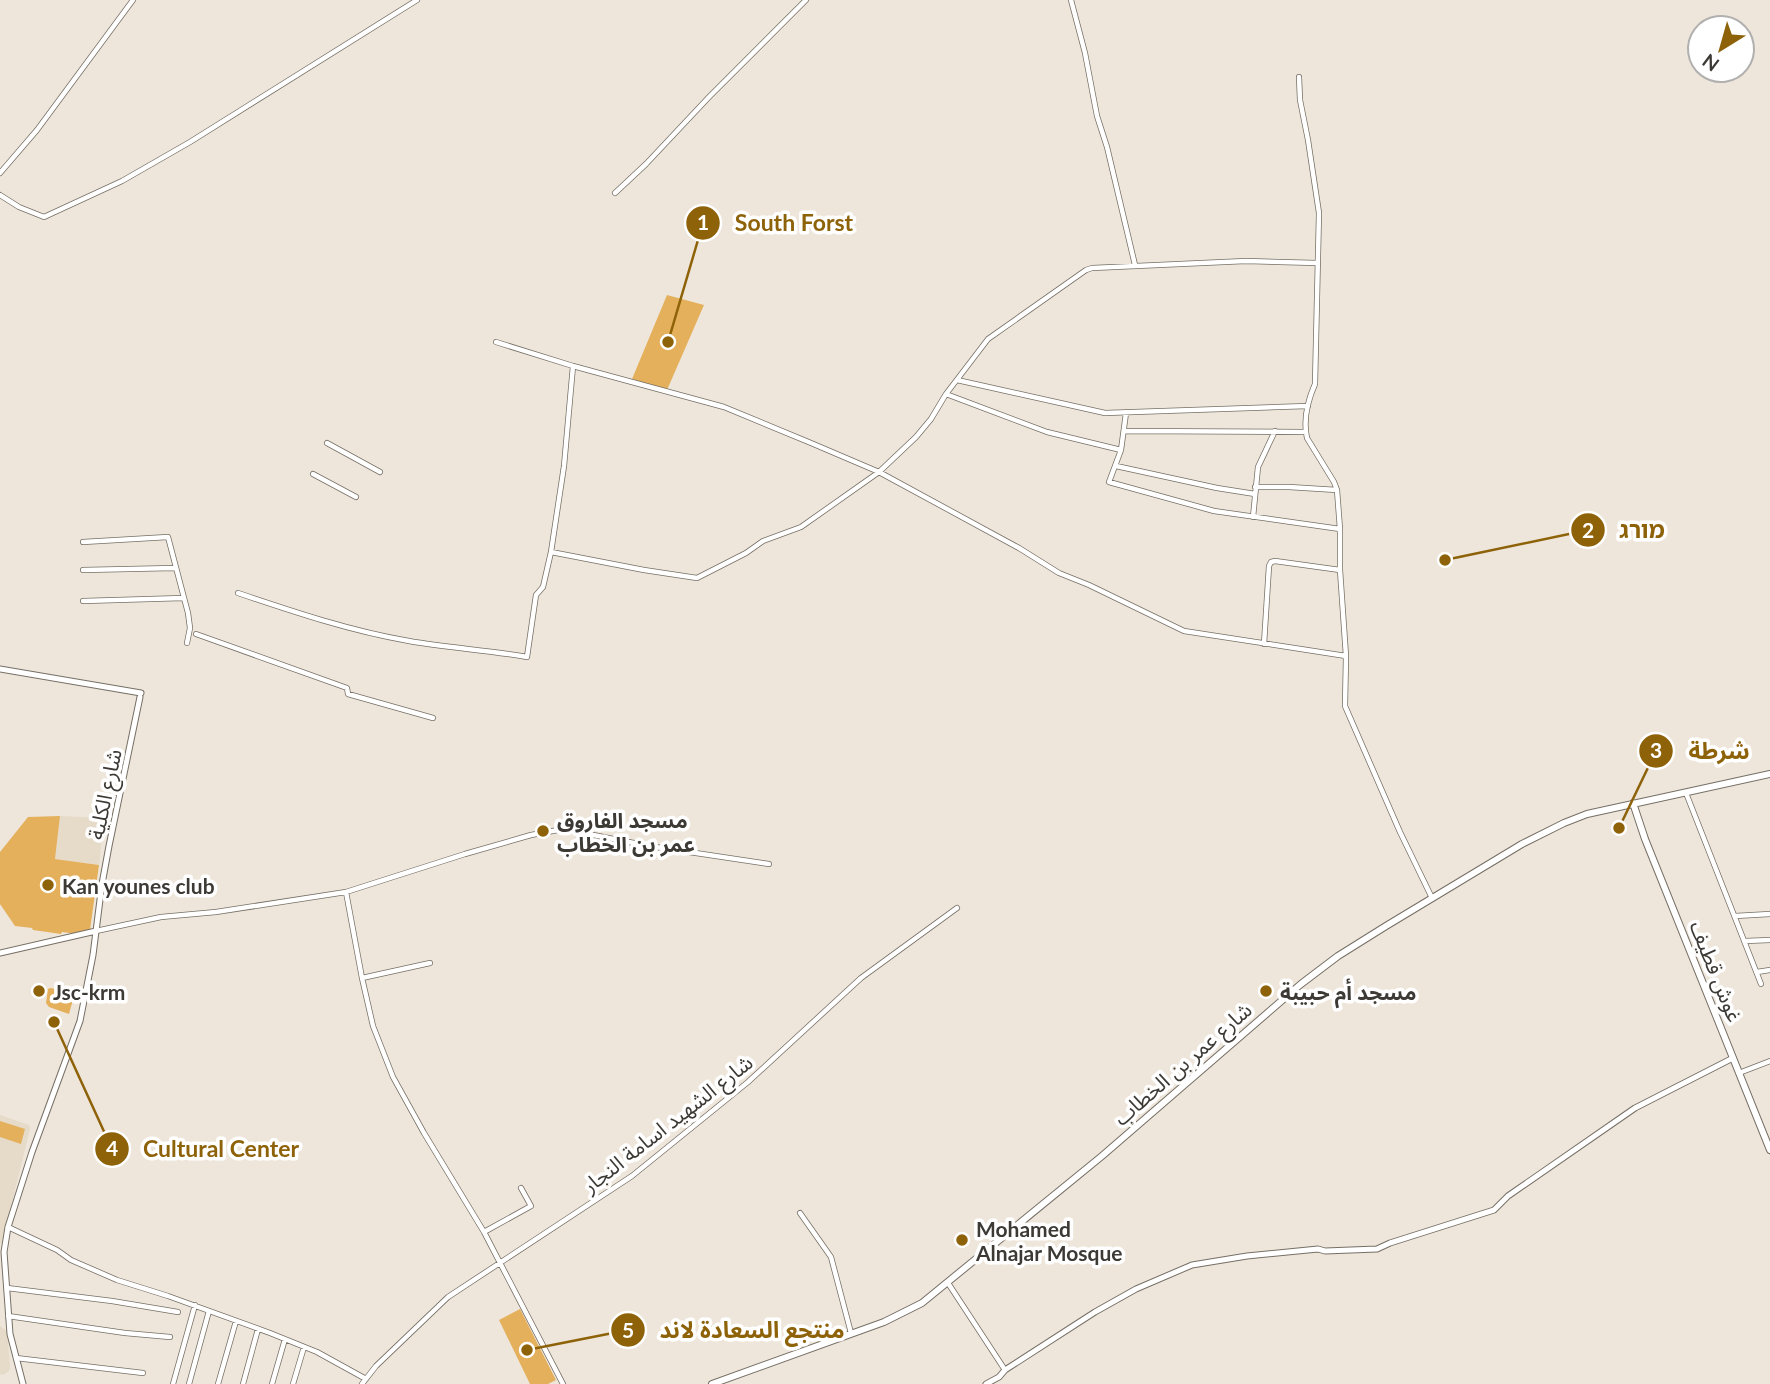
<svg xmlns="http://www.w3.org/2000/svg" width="1770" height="1384" font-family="Lato,'Noto Sans Arabic','Noto Sans Hebrew',sans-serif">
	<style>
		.built { fill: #e6dac8 }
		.green { fill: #e4b05c }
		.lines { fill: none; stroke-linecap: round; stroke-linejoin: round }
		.minor-casing { stroke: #766f65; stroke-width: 6 }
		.tertiary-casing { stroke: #766f65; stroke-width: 7 }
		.secondary-casing { stroke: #766f65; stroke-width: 8 }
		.minor { stroke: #fff; stroke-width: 4.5 }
		.tertiary { stroke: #fff; stroke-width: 5 }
		.secondary { stroke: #fff; stroke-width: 6 }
		.poi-dot { fill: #8e6208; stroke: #fff; stroke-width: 2.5 }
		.labels { text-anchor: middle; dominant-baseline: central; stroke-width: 7; stroke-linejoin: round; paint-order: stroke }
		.street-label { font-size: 21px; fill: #3d3a36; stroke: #fff }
		.poi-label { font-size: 21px; font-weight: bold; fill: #3d3a36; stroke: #fff; text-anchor: start }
		.leader { fill: none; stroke: #8e6208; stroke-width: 2.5 }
		.callout-dot { fill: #8e6208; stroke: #fff; stroke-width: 2.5 }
		.mark-label { font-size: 21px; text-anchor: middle; font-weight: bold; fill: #fff }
		.callout-label { font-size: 23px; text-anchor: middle; font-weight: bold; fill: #8e6208; stroke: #fff; stroke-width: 7; stroke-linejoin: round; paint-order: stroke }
	</style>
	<rect width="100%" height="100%" fill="#eee6db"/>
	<path class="built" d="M 60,816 L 104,818 L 99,865 L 55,859 Z
		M 0,1115 L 29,1125 L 30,1129 L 2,1242 L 0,1244 Z
		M 0,1326 L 7,1331 L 10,1368 L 9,1371 L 3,1375 L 0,1374 Z"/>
	<path class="green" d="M 667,295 L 704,305 L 667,390 L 632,379 Z
		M 60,816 L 55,859 L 99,865 L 90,930 C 83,937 72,933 62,932 L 61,934 L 33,930 L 32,928 L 15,926 L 0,904 L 0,852 L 28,817 Z
		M 50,988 L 75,992 L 69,1014 L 49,1007 L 46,1003 L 48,989 Z
		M 0,1121 L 25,1129 L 21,1144 L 0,1137 Z
		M 520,1309 L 556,1380 L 548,1384 L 530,1384 L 499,1320 Z"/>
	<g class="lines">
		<g class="minor-casing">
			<path id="minor" d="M 1071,0 L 1085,53 L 1097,116 L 1107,147 L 1135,265
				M 1299,77 L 1300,100 L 1308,140 L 1319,213 L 1315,384 C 1308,400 1303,420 1307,438 L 1334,482 L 1337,490 L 1340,529 L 1340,570 L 1346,656 L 1345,706 L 1400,832 L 1432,898
				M 0,173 L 37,130 L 133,0
				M 615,193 L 646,164 L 709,97 L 806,0
				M 0,195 L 19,207 L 44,217 L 122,181 L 190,142 L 417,0
				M 496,342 L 573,366 L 724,407 L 811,443 L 879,472 L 1019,548 L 1059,573 L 1089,585 L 1184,631 L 1346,656
				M 957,380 L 1105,413 L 1308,406
				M 946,394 L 1047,432 L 1121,450
				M 1126,413 L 1121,450 L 1109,482 L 1214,511 L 1340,529
				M 1125,431 L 1305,432
				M 327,443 L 380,472
				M 1116,466 L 1217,488 L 1255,494
				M 313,474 L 356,497
				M 1255,487 L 1289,487 L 1337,490
				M 1253,517 L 1258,467 L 1275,431
				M 83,542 L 168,537 L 188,613 L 190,628 L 187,643
				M 551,552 L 644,570 L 697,578 L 746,553 L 763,541 L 801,527 L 879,472 L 916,437 L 931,419 L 946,394 L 988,339 L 1086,270 L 1092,268 L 1246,261 L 1317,263
				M 83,570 L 175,568
				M 238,593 C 294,612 351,631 409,641 C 449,648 488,650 527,657 L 536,595 L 543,587 L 551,552 L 564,466 L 573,366
				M 83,601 L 184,598
				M 196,634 L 347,688 L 348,694 L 433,718
				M 1264,644 L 1269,566 L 1271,562 L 1275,561 L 1340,570
				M 1686,793 L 1761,984
				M 346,892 L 362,978 L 373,1026 L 393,1077 L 424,1133 L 484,1232 L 563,1384
				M 1735,916 L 1770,914
				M 96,931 L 161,917 L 216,912 L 346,892 L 465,854 L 531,835 L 558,830 L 573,831 L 649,846 L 769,864
				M 1745,941 L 1770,940
				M 1757,972 L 1770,970
				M 362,978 L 430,963
				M 1739,1073 L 1770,1061
				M 800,1213 L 831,1257 L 851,1333
				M 8,1227 L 57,1250 L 71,1260 L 117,1280 L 168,1296 L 270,1333 L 317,1352 L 366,1379
				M 484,1232 L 531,1206 L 521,1188
				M 948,1283 L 1005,1370
				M 7,1288 L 112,1301 L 178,1312
				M 8,1316 L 125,1333 L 170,1337
				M 16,1358 L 143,1373
				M 173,1384 L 195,1305
				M 189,1384 L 209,1311
				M 218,1384 L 236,1321
				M 243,1384 L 258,1329
				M 272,1384 L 285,1339
				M 293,1384 L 304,1347
				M 362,1384 L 376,1366 L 448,1297 L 632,1176 L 748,1082 L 861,978 L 957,908"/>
		</g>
		<g class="tertiary-casing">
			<path id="tertiary" d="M 0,669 L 141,693
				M 0,953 L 96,931
				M 23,1384 L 10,1334 L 4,1252 L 8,1227 L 32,1152 L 80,1021 L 93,955 L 102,884 L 109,846 L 140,697
				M 986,1384 L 999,1377 L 1005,1370 L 1095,1312 L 1136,1289 L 1192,1265 L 1247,1256 L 1318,1249 L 1325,1251 L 1377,1249 L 1390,1243 L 1494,1210 L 1508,1196 L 1635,1108 L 1733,1058"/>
		</g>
		<g class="secondary-casing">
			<path id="secondary" d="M 1633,803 L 1645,839 L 1770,1150
				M 712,1384 L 884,1322 L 922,1303 L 1102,1156 L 1301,984 L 1338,956 L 1386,926 L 1522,844 L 1564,823 L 1587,814 L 1770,774"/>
		</g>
		<use href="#minor" class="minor"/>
		<use href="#tertiary" class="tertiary"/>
		<use href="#secondary" class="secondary"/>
	</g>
	<g class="poi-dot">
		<circle cx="543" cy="831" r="7"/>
		<circle cx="48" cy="885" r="7"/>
		<circle cx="39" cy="991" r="7"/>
		<circle cx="1266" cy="991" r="7"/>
		<circle cx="962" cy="1240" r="7"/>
	</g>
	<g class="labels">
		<g class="street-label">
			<text transform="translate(104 794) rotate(-78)">شارع الكلية</text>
			<text transform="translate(1717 971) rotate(68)">غوش قطيف</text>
			<text transform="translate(1182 1063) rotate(-41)">شارع عمر بن الخطاب</text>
			<text transform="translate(667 1123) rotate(-38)">شارع الشهيد اسامة النجار</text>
		</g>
		<g class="poi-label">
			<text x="557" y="819">مسجد الفاروق<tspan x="557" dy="24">عمر بن الخطاب</tspan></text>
			<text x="62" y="885">Kan younes club</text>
			<text x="53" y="991">Jsc-krm</text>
			<text x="1280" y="991">مسجد أم حبيبة</text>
			<text x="976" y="1228">Mohamed<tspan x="976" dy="24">Alnajar Mosque</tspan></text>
		</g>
	</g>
	<path class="leader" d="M668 342L703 223M1445 560L1588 530M1619 828L1656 751M54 1022L112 1149M527 1350L628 1330"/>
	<g class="callout-dot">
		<circle cx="668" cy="342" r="7"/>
		<circle cx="1445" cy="560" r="7"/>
		<circle cx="1619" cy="828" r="7"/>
		<circle cx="54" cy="1022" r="7"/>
		<circle cx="527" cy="1350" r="7"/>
		<circle cx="703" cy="223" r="18"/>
		<circle cx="1588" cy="530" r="18"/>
		<circle cx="1656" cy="751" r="18"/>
		<circle cx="112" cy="1149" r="18"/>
		<circle cx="628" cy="1330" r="18"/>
	</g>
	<g class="mark-label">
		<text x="703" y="230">1</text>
		<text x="1588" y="538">2</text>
		<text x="1656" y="758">3</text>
		<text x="112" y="1156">4</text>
		<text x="628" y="1338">5</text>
	</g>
	<g class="callout-label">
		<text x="794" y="231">South Forst</text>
		<text x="1642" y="538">מורג</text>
		<text x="1719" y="759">شرطة</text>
		<text x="221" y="1157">Cultural Center</text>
		<text x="752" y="1338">منتجع السعادة لاند</text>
	</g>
	<g transform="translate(1721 49) rotate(217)"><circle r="33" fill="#ffffff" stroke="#b1b0af" stroke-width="2"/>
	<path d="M0-5L12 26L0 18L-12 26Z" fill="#8e6208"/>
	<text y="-10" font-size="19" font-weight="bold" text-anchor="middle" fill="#3d3a36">N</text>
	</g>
</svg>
